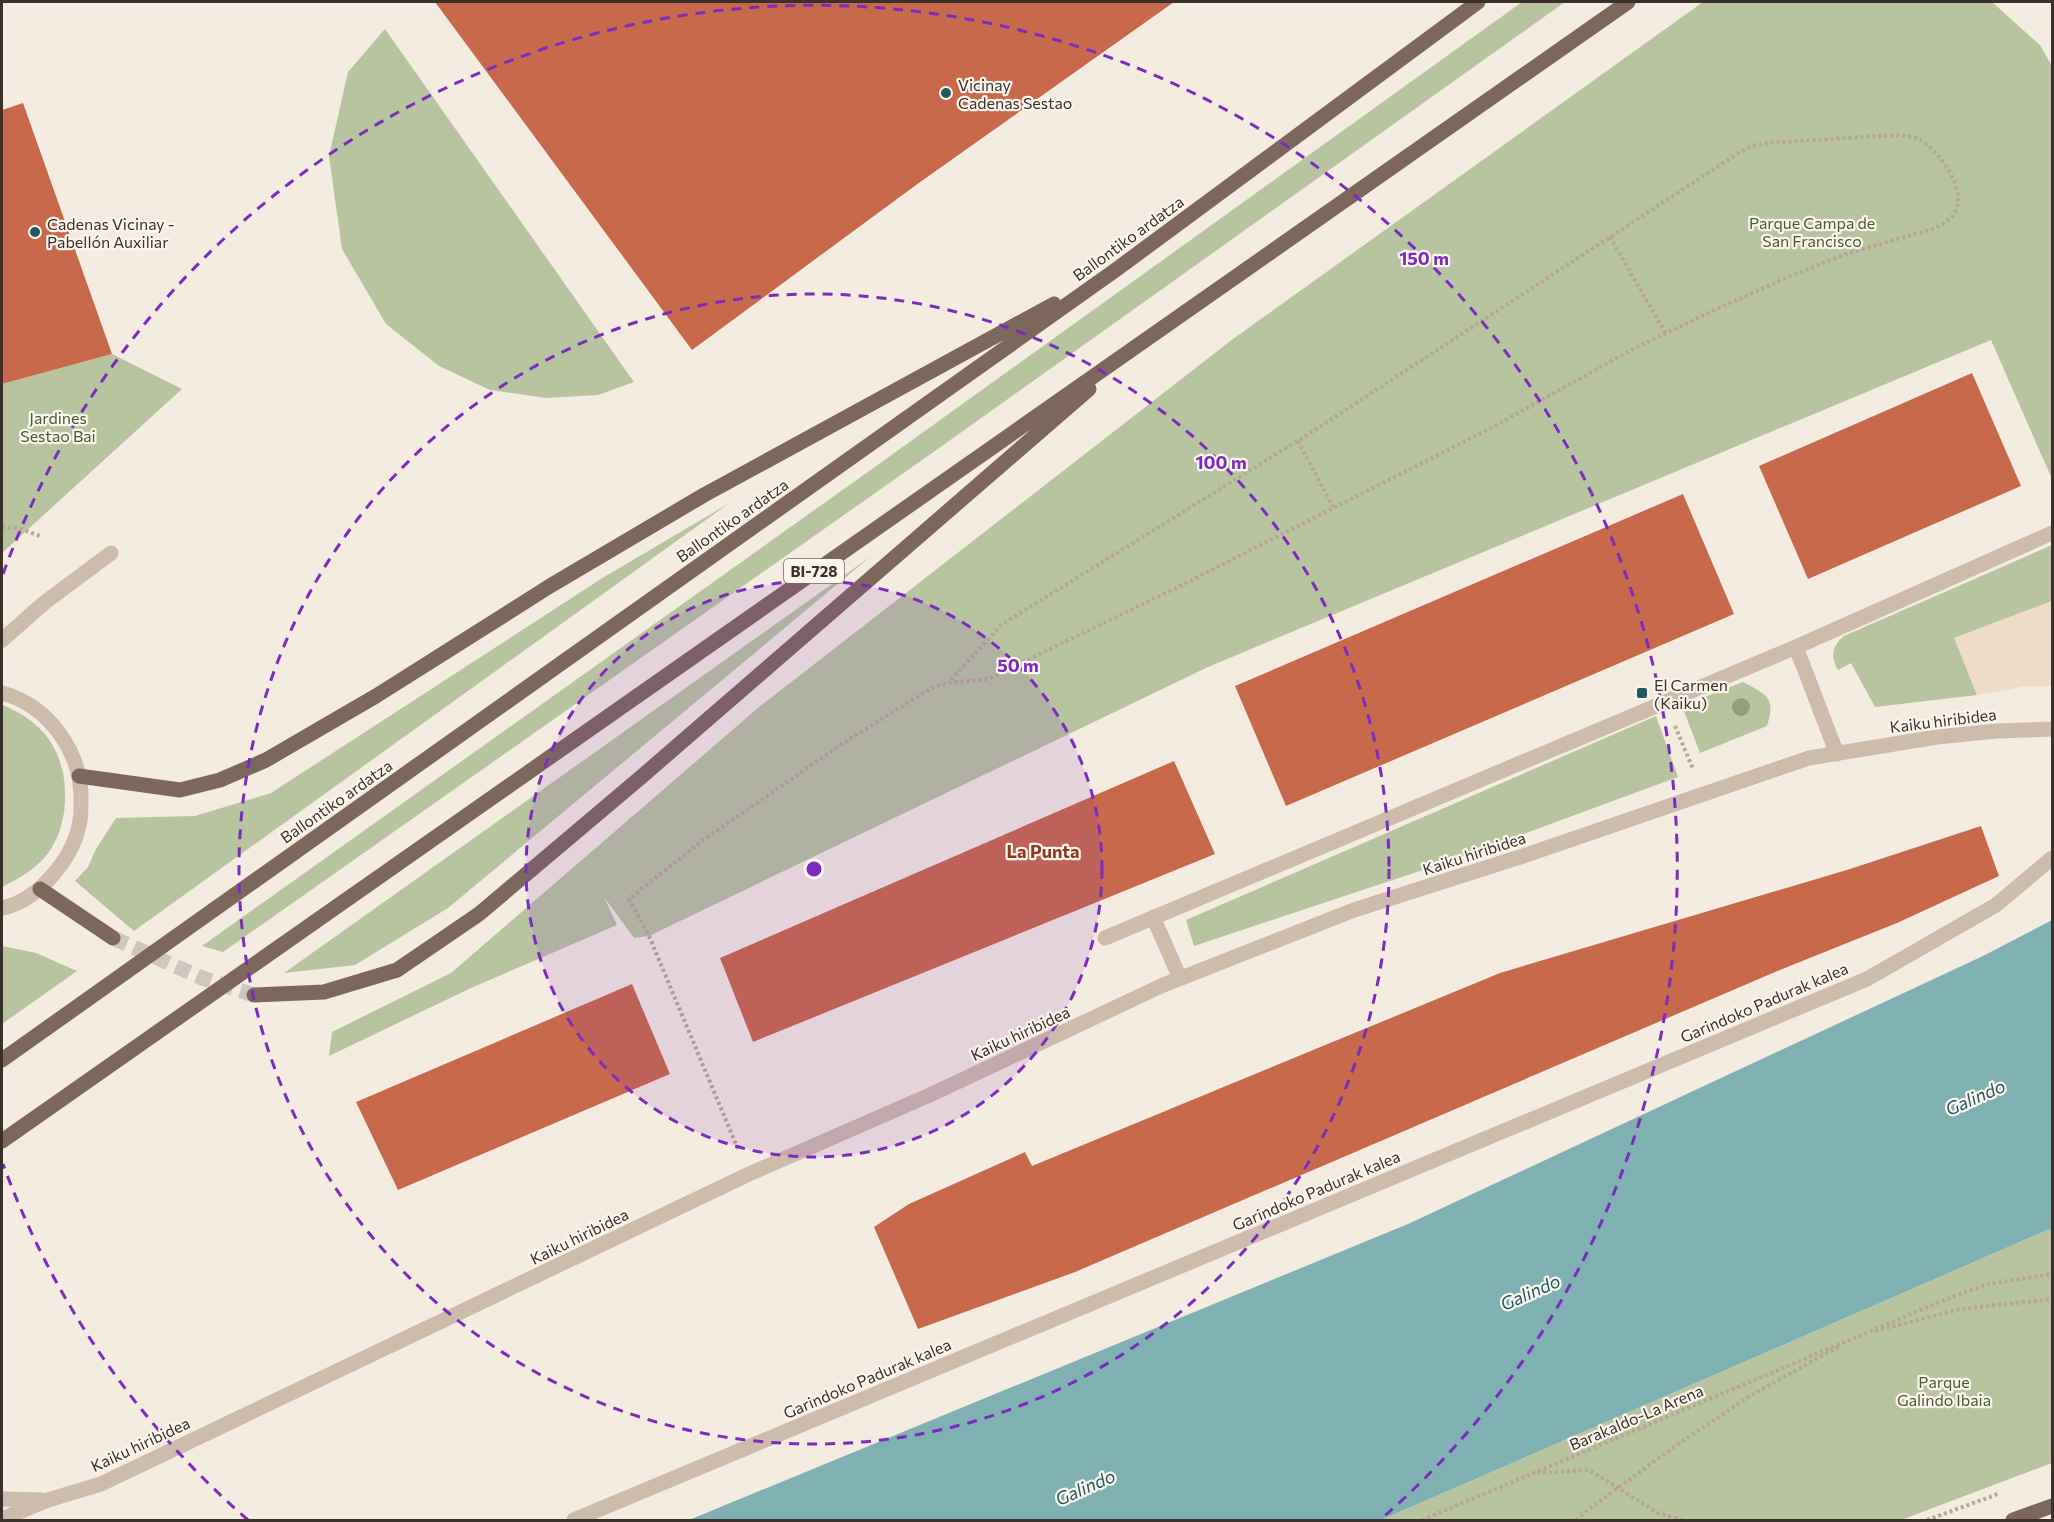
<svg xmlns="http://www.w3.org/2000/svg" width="2054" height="1522" font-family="Commissioner,sans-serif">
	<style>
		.green { fill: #b8c4a0 }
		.plaza { fill: #ecdcc8 }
		.water { fill: #7fb0b2 }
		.building { fill: #c8694b }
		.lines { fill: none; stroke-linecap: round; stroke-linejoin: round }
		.major-tunnel { stroke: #cfc6bd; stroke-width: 15; stroke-dasharray: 15 8; stroke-linecap: butt }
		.path { stroke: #b9a596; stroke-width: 4; stroke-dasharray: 3 3; stroke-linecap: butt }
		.minor { stroke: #cdbbac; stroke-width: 15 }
		.major { stroke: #7d675c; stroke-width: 15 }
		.tree { fill: #969b7f }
		.ring { fill: none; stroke: #7b2cbf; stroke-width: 3; stroke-dasharray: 10 8 }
		.poi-dot { fill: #1f5a5e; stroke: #fbf5ee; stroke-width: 2 }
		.labels { text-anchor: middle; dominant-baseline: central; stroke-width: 4.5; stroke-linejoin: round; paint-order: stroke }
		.shield { fill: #fbf5ee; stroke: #756b66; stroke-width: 1.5 }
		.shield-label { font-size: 15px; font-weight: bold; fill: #3b302b }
		.poi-label { font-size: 16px; fill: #3b302b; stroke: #fbf5ee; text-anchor: start }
		.park-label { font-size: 16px; fill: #4a5a2e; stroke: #fbf5ee }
		.street-label { font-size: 16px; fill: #3b302b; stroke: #fbf5ee }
		.neighbourhood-label { font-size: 18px; font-weight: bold; fill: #8c3b22; stroke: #fbf5ee }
		.water-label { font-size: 18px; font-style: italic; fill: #1f5a5e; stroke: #fbf5ee }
		.centre { fill: #7b2cbf; stroke: #fbf5ee; stroke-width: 3 }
		.ring-label { font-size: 18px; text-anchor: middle; font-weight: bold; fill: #7b2cbf; stroke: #fbf5ee; stroke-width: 4.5; stroke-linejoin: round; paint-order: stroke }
	</style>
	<rect width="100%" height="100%" fill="#f4ebe1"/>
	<path class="green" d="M 1522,2 L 1565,2 L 942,446 L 223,952 L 202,946 L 872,469 Z
		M 1703,2 L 1992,2 L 2040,45 L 2052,66 L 2052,479 L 1991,340 L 1208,667 L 649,936 L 634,938 L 604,897 L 617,925 L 471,988 L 329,1056 L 332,1032 L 451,973 L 759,707 L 1233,339 Z
		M 385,29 L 634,382 L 598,395 L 546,398 L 490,390 L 439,366 L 386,324 L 342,249 L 329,156 L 348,72 Z
		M 112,354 L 182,389 L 2,553 L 2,384 Z
		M 728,504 L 134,931 L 75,881 L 88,867 L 96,849 L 116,818 L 195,816 L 271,793 L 604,577 Z
		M 2052,545 L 2052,601 L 1955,638 L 1977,695 L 1875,707 L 1851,663 L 1838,670 C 1830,657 1832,646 1844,636 Z
		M 870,557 L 448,908 L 355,965 L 284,973 Z
		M 1743,682 C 1767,695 1776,697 1767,726 L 1700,753 L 1682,706 Z
		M 2,705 C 18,711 31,719 43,732 C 71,762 72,820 49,852 C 36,869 20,878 2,887 Z
		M 1656,716 L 1678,777 L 1450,861 L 1194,946 L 1186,920 Z
		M 2,946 L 36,953 L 77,971 L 2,1024 Z
		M 2052,1228 L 2052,1463 L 1901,1520 L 1381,1520 Z"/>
	<path class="plaza" d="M 2052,601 L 2052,686 L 2027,686 L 1977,695 L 1954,638 Z"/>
	<path class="water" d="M 2052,920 L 2052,1228 L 1381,1520 L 689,1520 L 1408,1224 L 1983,956 Z"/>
	<path class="building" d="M 435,2 L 1174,2 L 916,185 L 692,350 Z
		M 23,103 L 112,354 L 2,384 L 2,110 Z
		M 1972,373 L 2021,486 L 1808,579 L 1759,466 Z
		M 1683,494 L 1734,614 L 1286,806 L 1235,686 Z
		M 1174,761 L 1215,854 L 753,1042 L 720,958 Z
		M 1981,826 L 1999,876 L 1897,923 L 1775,972 L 1075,1272 L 918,1329 L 874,1227 L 909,1204 L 1025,1152 L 1032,1166 L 1500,973 L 1850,869 Z
		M 632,984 L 670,1074 L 398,1190 L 356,1102 Z"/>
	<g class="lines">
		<path class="major-tunnel" d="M 113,938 L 202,978 L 254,995"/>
		<path class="path" d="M 1610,237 L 1666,334
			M 1298,441 L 1333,507
			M 2,527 L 18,528 L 40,536
			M 1675,726 L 1693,769
			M 738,1149 L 649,936 L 629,899 L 699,843 L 845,742 L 933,687 L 948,683 L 988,679 L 1174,589 L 1493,427 L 1633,349 L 1723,306 L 1793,275 L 1846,254 L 1936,228 C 1944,223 1953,219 1956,210 C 1966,187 1938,150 1919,139 C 1912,136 1903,136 1896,135 L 1768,143 L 1753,146 L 1740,152 L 1315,430 L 1001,625 L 948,683
			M 1875,1331 L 1961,1309 L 2052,1299
			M 1537,1473 L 1589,1470 L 1658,1513 L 1682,1520
			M 1422,1520 L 1954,1296 L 1989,1284 L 2052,1274
			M 1576,1520 L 1585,1512 L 1678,1444 L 1753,1394 L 1840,1346
			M 1927,1520 L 1998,1494"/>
		<path class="minor" d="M 2,640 L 44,603 L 111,553
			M 1796,647 L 1837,754
			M 2,693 C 50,706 83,754 81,803 C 81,810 81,819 79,826 C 74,847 65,861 51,877 C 39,891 20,905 2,908
			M 1153,917 L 1180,978
			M 1105,938 L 1796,647 L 2052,533
			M 2,1499 L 42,1500
			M 2,1519 L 48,1500 L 101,1484 L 749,1174 L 932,1094 L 1161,986 L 1354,910 L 1523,856 L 1809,758 L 1937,737 L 1997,731 L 2052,729
			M 574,1520 L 1867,979 L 1996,905 L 2052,858"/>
		<path class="major" d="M 79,776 L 180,790 L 220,780 L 266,760 L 376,696 L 550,586 L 704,495 L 1054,304
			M 40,889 L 113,938
			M 254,995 L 324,992 L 397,970 L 479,914 L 640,778 L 1089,389
			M 2,1060 L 1117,269 L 1478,2
			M 2,1141 L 1628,2
			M 2013,1520 L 2052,1506"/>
	</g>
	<circle class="tree" cx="1741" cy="707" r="9"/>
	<circle cx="814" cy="869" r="288" fill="#7b2cbf" fill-opacity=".12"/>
	<g class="ring">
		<circle cx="814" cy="869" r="288"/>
		<circle cx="814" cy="869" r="575"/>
		<path d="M248 1520A863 863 0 0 1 3 1164M3 574A863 863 0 1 1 1380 1520"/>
	</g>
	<g class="poi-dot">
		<circle cx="946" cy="93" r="6"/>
		<circle cx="35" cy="232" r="6"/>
		<rect x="1636" y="687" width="12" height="12" rx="3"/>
	</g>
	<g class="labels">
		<rect class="shield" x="784" y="559" width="60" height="24" rx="4.5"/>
		<g class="shield-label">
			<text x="814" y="571">BI-728</text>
		</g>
		<g class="poi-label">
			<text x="958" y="84">Vicinay<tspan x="958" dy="18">Cadenas Sestao</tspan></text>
			<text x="47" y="223">Cadenas Vicinay -<tspan x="47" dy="18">Pabellón Auxiliar</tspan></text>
			<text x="1654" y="684">El Carmen<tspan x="1654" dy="18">(Kaiku)</tspan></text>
		</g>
		<g class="park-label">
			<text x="1812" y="222">Parque Campa de<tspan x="1812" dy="18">San Francisco</tspan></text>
			<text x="58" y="417">Jardines<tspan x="58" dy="18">Sestao Bai</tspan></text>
			<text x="1944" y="1381">Parque<tspan x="1944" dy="18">Galindo Ibaia</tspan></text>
		</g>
		<g class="street-label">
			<text transform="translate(1128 238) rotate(-36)">Ballontiko ardatza</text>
			<text transform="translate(732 520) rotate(-35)">Ballontiko ardatza</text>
			<text transform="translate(1943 720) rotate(-7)">Kaiku hiribidea</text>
			<text transform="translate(336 801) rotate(-35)">Ballontiko ardatza</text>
			<text transform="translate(1474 853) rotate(-18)">Kaiku hiribidea</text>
			<text transform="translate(1764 1002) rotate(-23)">Garindoko Padurak kalea</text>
			<text transform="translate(1020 1033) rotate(-25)">Kaiku hiribidea</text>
			<text transform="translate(1316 1190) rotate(-23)">Garindoko Padurak kalea</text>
			<text transform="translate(579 1236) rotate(-26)">Kaiku hiribidea</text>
			<text transform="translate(867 1378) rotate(-23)">Garindoko Padurak kalea</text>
			<text transform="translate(1636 1417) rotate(-23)">Barakaldo-La Arena</text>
			<text transform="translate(140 1444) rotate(-25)">Kaiku hiribidea</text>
		</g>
		<g class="neighbourhood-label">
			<text x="1043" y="851">La Punta</text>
		</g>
		<g class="water-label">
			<text transform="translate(1975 1097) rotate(-24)">Galindo</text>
			<text transform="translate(1530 1292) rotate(-24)">Galindo</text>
			<text transform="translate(1085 1487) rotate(-24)">Galindo</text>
		</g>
	</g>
	<circle cx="814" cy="869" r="9" class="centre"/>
	<g class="ring-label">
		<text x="1424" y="265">150 m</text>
		<text x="1221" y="469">100 m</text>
		<text x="1018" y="672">50 m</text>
	</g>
	<rect width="2054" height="1522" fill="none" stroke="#3b302b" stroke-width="6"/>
</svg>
